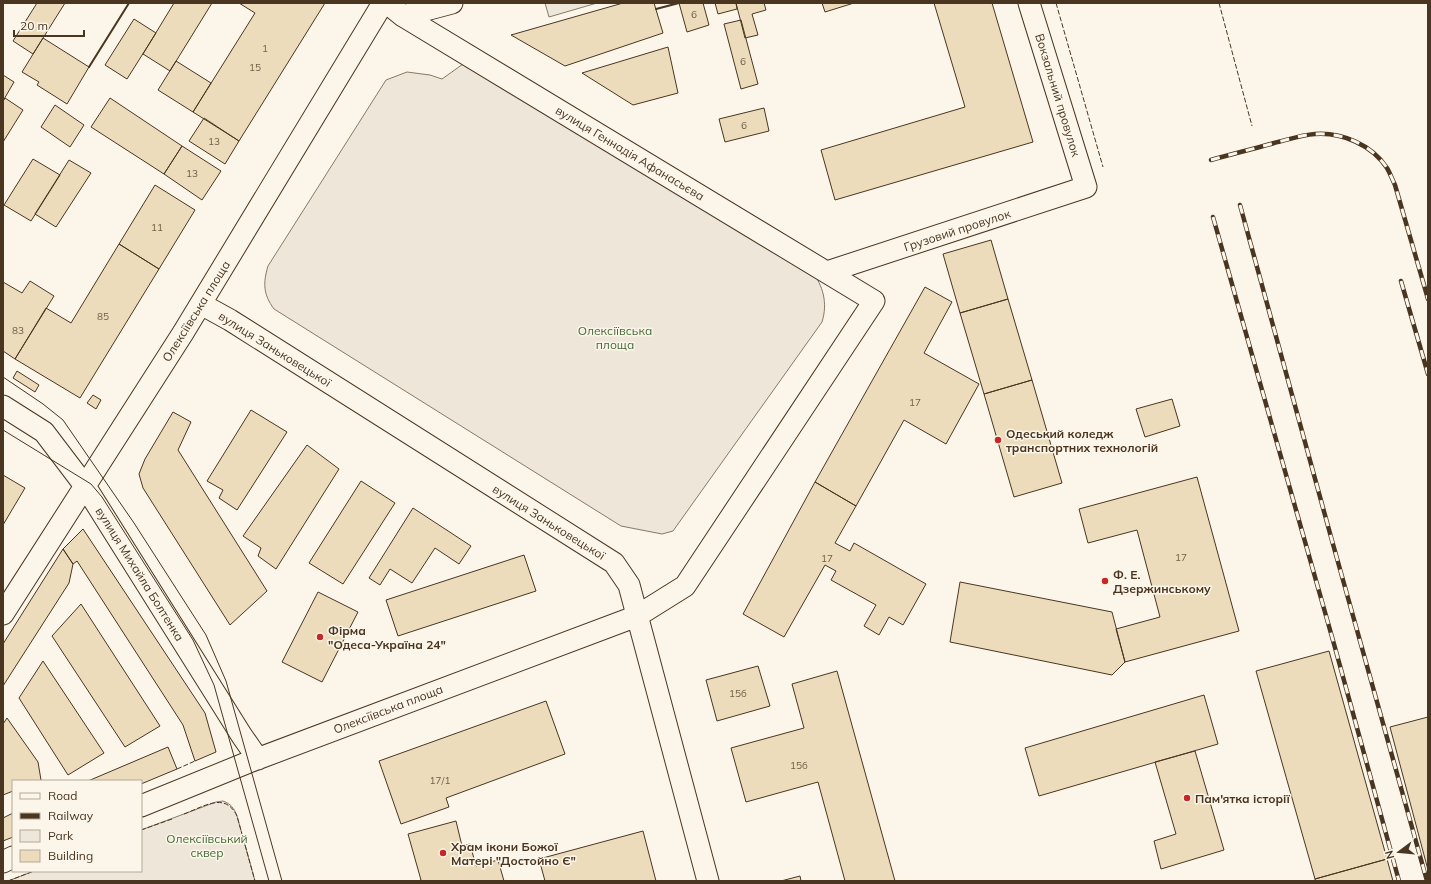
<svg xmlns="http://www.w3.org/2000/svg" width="1431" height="884" font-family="Mulish,sans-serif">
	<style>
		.green { fill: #ede6d9; stroke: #887966 }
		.parking { fill: #ede7d9; stroke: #887966 }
		.building { fill: #ecdcbc; stroke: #4a3520 }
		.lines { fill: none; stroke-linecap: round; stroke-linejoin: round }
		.street-casing { stroke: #4a3520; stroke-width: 23 }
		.street { stroke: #fbf6e9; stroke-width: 21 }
		.tram { stroke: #4a3520; stroke-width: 1 }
		.rail-casing { stroke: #4a3520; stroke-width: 4.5 }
		.rail { stroke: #fbf6e9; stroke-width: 3; stroke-dasharray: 9; stroke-linecap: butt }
		.fence { stroke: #4a3520; stroke-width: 1; stroke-dasharray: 5 2; stroke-linecap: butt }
		.wall { stroke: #4a3520; stroke-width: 2 }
		.poi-dot { fill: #c62828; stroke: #fbf6e9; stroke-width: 1.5 }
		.labels { text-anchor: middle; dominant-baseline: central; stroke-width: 3; stroke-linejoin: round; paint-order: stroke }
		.number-label { font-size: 10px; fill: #725f47 }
		.street-label { font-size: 12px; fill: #4a3520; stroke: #fbf6e9 }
		.park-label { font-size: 12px; fill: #436837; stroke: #fbf6e9 }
		.poi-label { font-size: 12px; font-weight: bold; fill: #4a3520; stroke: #fbf6e9; text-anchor: start }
	</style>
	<rect width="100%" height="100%" fill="#fbf6e9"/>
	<path class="green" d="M 463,64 L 812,271 C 823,286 828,303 822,322 L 673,531 L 662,534 L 621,526 L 274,309 C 263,294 263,283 268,266 L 386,80 L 407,72 L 430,75 L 442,79 Z
		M 223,801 C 231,804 234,808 237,816 L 255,881 L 8,881 L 34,871 L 141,871 L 141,830 L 216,802 Z"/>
	<path class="parking" d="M 545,3 L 597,3 L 549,17 Z"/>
	<path class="building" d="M 37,3 L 65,3 L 33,54 L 13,41 Z
		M 174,3 L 212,3 L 170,71 L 143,54 Z
		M 239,3 L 325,3 L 239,141 L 193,112 L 255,13 Z
		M 623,3 L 654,3 L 663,33 L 565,66 L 511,35 Z
		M 679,3 L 703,3 L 709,25 L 687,32 Z
		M 715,3 L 736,3 L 737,9 L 718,14 Z
		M 736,3 L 764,3 L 766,10 L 752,14 L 758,35 L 745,38 Z
		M 822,3 L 854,3 L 825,12 Z
		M 934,3 L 992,3 L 1033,142 L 835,200 L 821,150 L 965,107 Z
		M 134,19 L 156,33 L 127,79 L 105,65 Z
		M 741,20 L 758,84 L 741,89 L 724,24 Z
		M 43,38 L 89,67 L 67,104 L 37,85 L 39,82 L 22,72 Z
		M 668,47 L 678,93 L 633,105 L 582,73 Z
		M 176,61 L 211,83 L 193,112 L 158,90 Z
		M 3,75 L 14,82 L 3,101 Z
		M 5,98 L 23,110 L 3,142 L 3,101 Z
		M 110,98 L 182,146 L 164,174 L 91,127 Z
		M 55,105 L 84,125 L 70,147 L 41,127 Z
		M 764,108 L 769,131 L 725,142 L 719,119 Z
		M 204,118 L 239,141 L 225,164 L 189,141 Z
		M 182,146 L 221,171 L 202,200 L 164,174 Z
		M 33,159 L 60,175 L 31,221 L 4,205 Z
		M 69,160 L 91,173 L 56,227 L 35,214 Z
		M 155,185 L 195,210 L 159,269 L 119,244 Z
		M 991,240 L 1008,299 L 960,313 L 943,254 Z
		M 119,244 L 159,269 L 80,398 L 15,359 L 46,308 L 71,323 Z
		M 30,281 L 54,296 L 15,359 L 3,351 L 3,282 L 22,293 Z
		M 925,287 L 952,302 L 924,353 L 979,384 L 946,444 L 904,420 L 856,506 L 815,482 Z
		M 1008,299 L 1032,380 L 984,394 L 960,313 Z
		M 17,371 L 39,385 L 35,392 L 13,378 Z
		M 1032,380 L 1062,483 L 1014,497 L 984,394 Z
		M 93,395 L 101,400 L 96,409 L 87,403 Z
		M 1172,399 L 1180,426 L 1145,437 L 1136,409 Z
		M 251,410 L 287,432 L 237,510 L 219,498 L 223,490 L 207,481 Z
		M 173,412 L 191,422 L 178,450 L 267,591 L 230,625 L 143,488 L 139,474 L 145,459 Z
		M 307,445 L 339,469 L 276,569 L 258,556 L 261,548 L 243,536 Z
		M 3,475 L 25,488 L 3,525 Z
		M 1197,477 L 1239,631 L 1125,662 L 1116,629 L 1160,617 L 1137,530 L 1088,543 L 1079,509 Z
		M 361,481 L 395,503 L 343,584 L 309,563 Z
		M 815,482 L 856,506 L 835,543 L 850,551 L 854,543 L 926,584 L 903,625 L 889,617 L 879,635 L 864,626 L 876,605 L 831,580 L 836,571 L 825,565 L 784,637 L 743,614 Z
		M 413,508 L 471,546 L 459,564 L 435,548 L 412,583 L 390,569 L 380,585 L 369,578 Z
		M 83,529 L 205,713 L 216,752 L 195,761 L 183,725 L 77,561 L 73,564 L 63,549 Z
		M 63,549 L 73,564 L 69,583 L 3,686 L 3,644 Z
		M 524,555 L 536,591 L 398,636 L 386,600 Z
		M 960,582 L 1112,612 L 1125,662 L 1112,675 L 950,642 Z
		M 318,592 L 358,612 L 322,682 L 282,662 Z
		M 81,604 L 160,726 L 125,747 L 52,636 Z
		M 1329,651 L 1387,859 L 1315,879 L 1256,671 Z
		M 43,661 L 104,753 L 68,775 L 19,698 Z
		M 758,666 L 770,706 L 717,721 L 706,680 Z
		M 837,671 L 895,881 L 845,881 L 818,782 L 746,802 L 731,748 L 804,728 L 792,684 Z
		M 1204,695 L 1218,744 L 1039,796 L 1025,748 Z
		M 546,701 L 565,754 L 446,798 L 449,807 L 401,824 L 379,761 Z
		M 1428,717 L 1428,870 L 1390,727 Z
		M 7,718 L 38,762 L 41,780 L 38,781 L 13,781 L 13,791 L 3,795 L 3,724 Z
		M 168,747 L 177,769 L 141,784 L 141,781 L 88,781 Z
		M 1195,751 L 1224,850 L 1161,869 L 1154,841 L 1176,834 L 1155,762 Z
		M 13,813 L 13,837 L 3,841 L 3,818 Z
		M 456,821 L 462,846 L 470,844 L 476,866 L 498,860 L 504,881 L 418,881 L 421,880 L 408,834 Z
		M 643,831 L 656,881 L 545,881 L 539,859 Z
		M 1387,859 L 1393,881 L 1315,881 L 1315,879 Z
		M 800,876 L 801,881 L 781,881 Z"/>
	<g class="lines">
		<g class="street-casing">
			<path id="street" d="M 403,16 L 452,3
				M 827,272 L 1086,187 L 1029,3
				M 201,304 L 230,320 L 614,563 L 629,585 L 708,881
				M 3,406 L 44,432 L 85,486 L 242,736 L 258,759
				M 3,614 L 183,333 L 383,3
				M 141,806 L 249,762 L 637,616 L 685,586 L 874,301 L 403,16 L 387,3
				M 3,862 L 13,857"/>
		</g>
		<use href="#street" class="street"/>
		<path class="tram" d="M 3,377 L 43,404 L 63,420 L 134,523 L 206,635 L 226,681 L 282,881
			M 3,430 L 91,484 L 102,497 L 193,640 L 214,685 L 269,881"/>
		<g class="rail-casing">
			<path id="rail" d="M 1211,160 C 1232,154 1253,149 1274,143 C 1287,140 1301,135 1315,134 C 1342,132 1372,145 1387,168 C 1390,173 1392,179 1395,185 L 1428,299
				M 1240,205 L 1331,537 L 1427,881
				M 1213,217 L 1334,644 L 1399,881
				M 1401,281 L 1428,374"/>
		</g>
		<use href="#rail" class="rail"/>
		<path class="fence" d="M 1056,3 L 1103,167
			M 1219,3 L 1252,126
			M 177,769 L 195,761
			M 184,814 C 203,807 225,791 237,816 L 255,881
			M 141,830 L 172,819
			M 8,881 L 34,871"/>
		<path class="wall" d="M 656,9 L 679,3
			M 89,67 L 129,3"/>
	</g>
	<g class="poi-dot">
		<circle cx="998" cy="440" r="4"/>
		<circle cx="1105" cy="581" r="4"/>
		<circle cx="320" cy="637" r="4"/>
		<circle cx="1187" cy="798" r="4"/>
		<circle cx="443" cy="853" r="4"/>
	</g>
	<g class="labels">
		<g class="number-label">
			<text x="694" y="14">6</text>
			<text x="265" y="48">1</text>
			<text x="743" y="61">6</text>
			<text x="255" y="67">15</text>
			<text x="744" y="125">6</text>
			<text x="214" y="141">13</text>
			<text x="192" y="173">13</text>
			<text x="157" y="227">11</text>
			<text x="103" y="316">85</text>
			<text x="18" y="330">83</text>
			<text x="915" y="402">17</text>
			<text x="1181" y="557">17</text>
			<text x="827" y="558">17</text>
			<text x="738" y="693">15б</text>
			<text x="799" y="765">15б</text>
			<text x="440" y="780">17/1</text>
		</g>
		<g class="street-label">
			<text transform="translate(1058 95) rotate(73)">Вокзальний провулок</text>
			<text transform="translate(630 153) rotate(31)">вулиця Геннадія Афанасьєва</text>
			<text transform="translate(957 230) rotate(-18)">Грузовий провулок</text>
			<text transform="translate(196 311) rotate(-58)">Олексіївська площа</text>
			<text transform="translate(275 349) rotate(32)">вулиця Заньковецької</text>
			<text transform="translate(549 522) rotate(32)">вулиця Заньковецької</text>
			<text transform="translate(140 574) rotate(58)">вулиця Михайла Болтенка</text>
			<text transform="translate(388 709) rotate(-21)">Олексіївська площа</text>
		</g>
		<g class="park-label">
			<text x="615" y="330">Олексіївська<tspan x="615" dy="14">площа</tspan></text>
			<text x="207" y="838">Олексіївський<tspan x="207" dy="14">сквер</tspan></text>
		</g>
		<g class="poi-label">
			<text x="1006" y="433">Одеський коледж<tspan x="1006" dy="14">транспортних технологій</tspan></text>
			<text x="1113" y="574">Ф. Е.<tspan x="1113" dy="14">Дзержинському</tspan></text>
			<text x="328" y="630">Фірма<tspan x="328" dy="14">"Одеса-Україна 24"</tspan></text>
			<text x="1195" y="798">Пам'ятка історії</text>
			<text x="451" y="846">Храм ікони Божої<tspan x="451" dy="14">Матері "Достойно Є"</tspan></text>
		</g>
	</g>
	<rect width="1431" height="884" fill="none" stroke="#4a3520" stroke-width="8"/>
	<rect x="12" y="780" width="130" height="92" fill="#fbf6e9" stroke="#b4a999"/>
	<rect x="20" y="793" width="20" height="6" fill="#fbf6e9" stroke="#b4a999"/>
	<text x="48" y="800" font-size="12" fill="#4a3520">Road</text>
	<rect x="20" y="813" width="20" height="6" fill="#4a3520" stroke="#b4a999"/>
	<text x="48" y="820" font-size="12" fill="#4a3520">Railway</text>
	<rect x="20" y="830" width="20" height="12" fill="#ede6d9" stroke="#b4a999"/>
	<text x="48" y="840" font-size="12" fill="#4a3520">Park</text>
	<rect x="20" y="850" width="20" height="12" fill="#ecdcbc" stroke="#b4a999"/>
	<text x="48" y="860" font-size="12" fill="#4a3520">Building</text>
	<g transform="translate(1399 852) rotate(254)" stroke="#fbf6e9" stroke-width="3" paint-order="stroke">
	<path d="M0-3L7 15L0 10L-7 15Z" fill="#4a3520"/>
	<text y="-6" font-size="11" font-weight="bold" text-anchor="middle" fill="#4a3520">N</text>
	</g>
	<path d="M14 30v6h70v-6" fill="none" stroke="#4a3520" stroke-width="2"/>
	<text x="20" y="30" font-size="12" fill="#4a3520" stroke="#fbf6e9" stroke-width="3" paint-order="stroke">20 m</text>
</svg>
